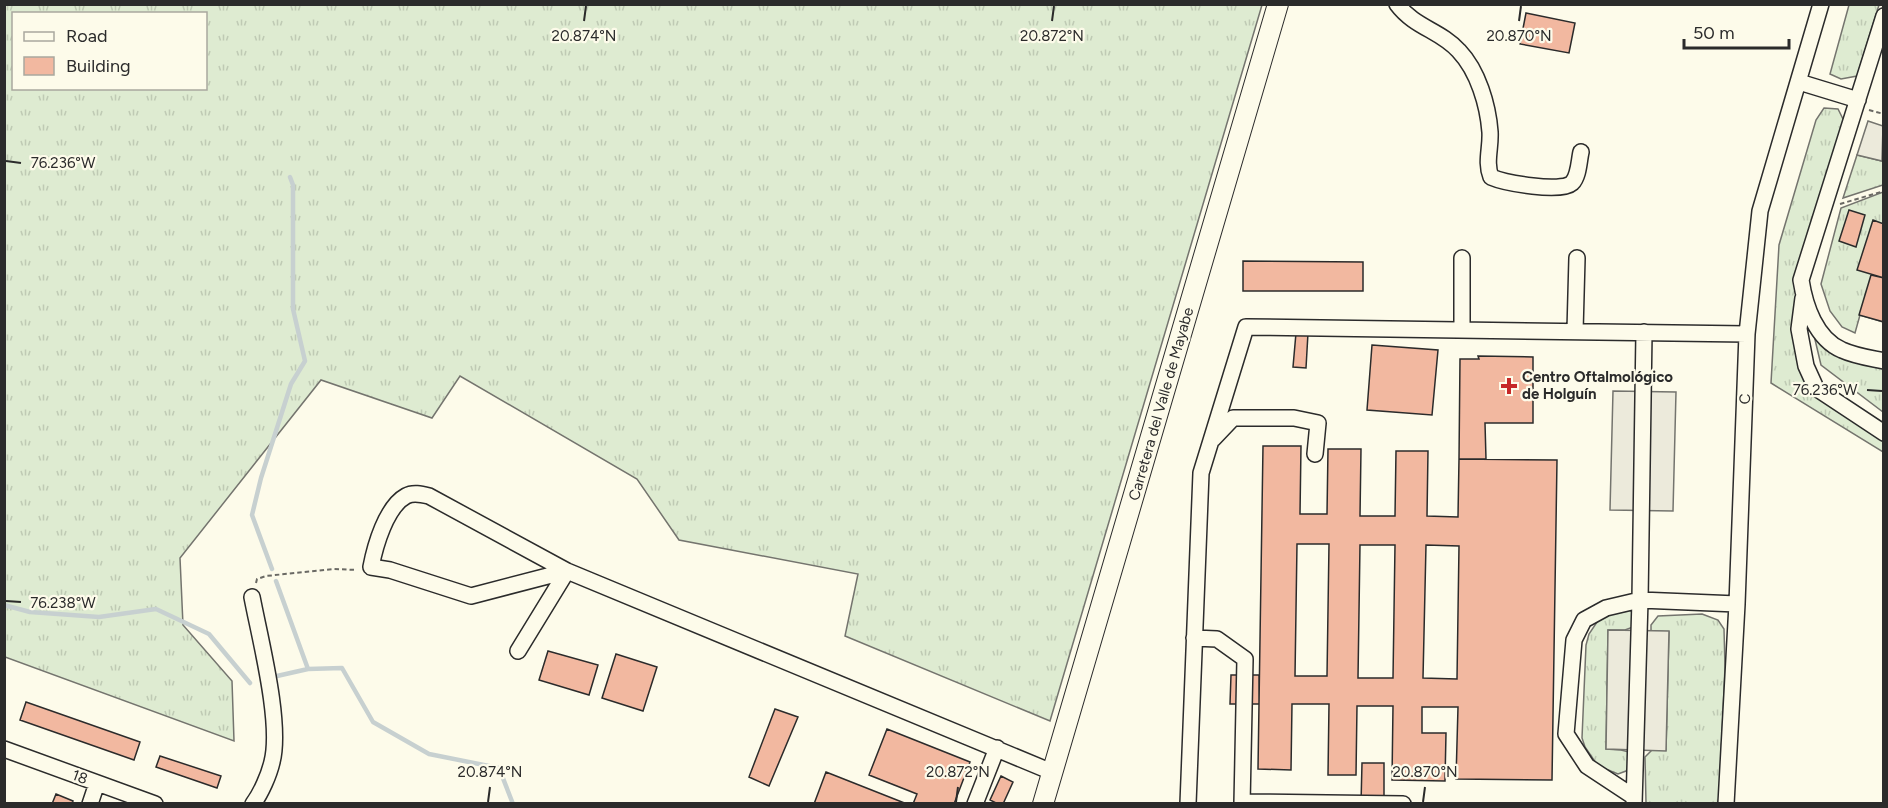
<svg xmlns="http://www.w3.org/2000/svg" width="1888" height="808" font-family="Figtree,sans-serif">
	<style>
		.grass { fill: url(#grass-tufts); stroke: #74746e; stroke-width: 1.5; fill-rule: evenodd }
		.parking { fill: #eceadb; stroke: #74746e; stroke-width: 1.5 }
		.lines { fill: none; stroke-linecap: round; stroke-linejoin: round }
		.stream { stroke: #c7d0d0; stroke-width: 4.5 }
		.building { fill: #f2b8a0; stroke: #2b2b2b; stroke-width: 1.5; fill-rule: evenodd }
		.minor-casing { stroke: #2b2b2b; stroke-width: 18 }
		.major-casing { stroke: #2b2b2b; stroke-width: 22 }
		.path { stroke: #6a6964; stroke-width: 2; stroke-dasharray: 4.5 3; stroke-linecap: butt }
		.minor { stroke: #fdfbea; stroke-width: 15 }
		.major { stroke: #fdfbea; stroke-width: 20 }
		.ticks { fill: none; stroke: #2b2b2b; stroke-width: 2 }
		.poi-dot { fill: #c62828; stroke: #fdfbea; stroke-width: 2 }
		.labels { text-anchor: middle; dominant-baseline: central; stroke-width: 4.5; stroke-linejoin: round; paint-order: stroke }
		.poi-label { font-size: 15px; font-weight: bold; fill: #2b2b2b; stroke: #fdfbea; text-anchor: start }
		.street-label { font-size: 15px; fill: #2b2b2b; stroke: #fdfbea }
		.ticks-label { font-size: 15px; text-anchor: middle; fill: #2b2b2b; stroke: #fdfbea; stroke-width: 4.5; stroke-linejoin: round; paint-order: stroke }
	</style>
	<defs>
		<pattern id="grass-tufts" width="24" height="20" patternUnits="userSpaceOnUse" patternTransform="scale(1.5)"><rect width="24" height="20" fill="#deebd1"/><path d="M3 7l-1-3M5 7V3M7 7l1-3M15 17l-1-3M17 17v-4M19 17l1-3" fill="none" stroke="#bfcab4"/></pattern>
	</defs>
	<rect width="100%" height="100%" fill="#fdfbea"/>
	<path class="grass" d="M 4,5 L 1262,5 L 1050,721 L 845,636 L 858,574 L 679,540 L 637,479 L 460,376 L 432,418 L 321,380 L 180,558 L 183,625 L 232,681 L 234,741 L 5,657 ZM 14,14 L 206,14 L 206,88 L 14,88 Z
		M 1849,5 L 1879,5 L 1857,76 L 1841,79 L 1830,74 Z
		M 1824,108 L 1838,109 L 1844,121 L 1804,255 L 1802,368 L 1883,436 L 1883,452 L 1771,383 L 1779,245 L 1816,120 Z
		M 1857,155 L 1882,161 L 1883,158 L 1883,185 L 1843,198 Z
		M 1883,192 L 1883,322 L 1860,315 L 1855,333 L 1842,327 L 1830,311 L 1821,284 L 1841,208 Z
		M 1813,331 L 1883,365 L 1883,412 L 1821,365 Z
		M 1629,610 L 1633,612 L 1633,627 L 1625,630 L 1608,630 L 1606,749 L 1621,750 L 1629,752 L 1629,767 L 1626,771 L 1618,774 L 1598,766 L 1585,747 L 1582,738 L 1586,645 L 1589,634 L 1601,616 Z
		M 1702,614 L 1718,620 L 1724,629 L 1725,667 L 1719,803 L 1646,803 L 1645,757 L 1652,750 L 1666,750 L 1669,632 L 1651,631 L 1651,625 L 1658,616 Z"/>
	<path class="parking" d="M 1868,121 L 1883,126 L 1882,161 L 1857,155 Z
		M 1613,391 L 1676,392 L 1673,511 L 1610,510 Z
		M 1608,630 L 1669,631 L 1666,751 L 1606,749 Z"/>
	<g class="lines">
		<path class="stream" d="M 272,569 L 252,515 L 261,478 L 291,384 L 305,361 L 293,309 L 293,185 L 290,177
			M 276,581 L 308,669
			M 4,605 L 30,612 L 99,617 L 156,609 L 209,634 L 250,683
			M 277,676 L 308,669 L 342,668 L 373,722 L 429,754 L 499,768 L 513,804"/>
	</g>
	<path class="building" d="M 1526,13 L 1575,23 L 1569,53 L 1520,44 Z
		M 1849,210 L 1865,215 L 1856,247 L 1839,241 Z
		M 1873,220 L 1884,224 L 1884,278 L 1857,270 Z
		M 1243,261 L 1363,262 L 1363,291 L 1243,291 Z
		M 1871,275 L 1884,278 L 1884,322 L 1859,315 Z
		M 1296,333 L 1308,333 L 1306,368 L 1293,367 Z
		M 1372,345 L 1438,350 L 1432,415 L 1367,410 Z
		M 1478,356 L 1533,357 L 1533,423 L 1485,423 L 1486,459 L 1459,459 L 1460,359 L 1479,359 Z
		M 1263,446 L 1301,446 L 1300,514 L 1327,514 L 1328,449 L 1361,449 L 1360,516 L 1395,516 L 1396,451 L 1428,451 L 1427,516 L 1458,517 L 1459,459 L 1557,460 L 1552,780 L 1456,779 L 1458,707 L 1422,707 L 1422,733 L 1446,733 L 1445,781 L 1392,780 L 1393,706 L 1357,706 L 1356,775 L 1328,775 L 1329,704 L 1292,704 L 1291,770 L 1258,769 ZM 1297,544 L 1329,544 L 1327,676 L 1295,676 ZM 1360,545 L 1395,545 L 1393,678 L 1358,678 ZM 1426,545 L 1459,546 L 1457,679 L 1423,678 Z
		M 548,651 L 598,665 L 589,695 L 539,680 Z
		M 616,654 L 657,667 L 643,711 L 602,698 Z
		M 1231,675 L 1259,675 L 1259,704 L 1230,704 Z
		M 26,702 L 140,742 L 134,760 L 20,720 Z
		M 775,709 L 798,717 L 769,786 L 749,777 Z
		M 887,729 L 970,762 L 954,804 L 913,804 L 917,794 L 869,775 Z
		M 160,756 L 221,776 L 217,788 L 156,767 Z
		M 1362,763 L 1384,763 L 1384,804 L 1361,804 Z
		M 826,772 L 907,804 L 814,804 Z
		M 1001,776 L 1013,782 L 1003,804 L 998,804 L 990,800 Z
		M 56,794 L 73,801 L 72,804 L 52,804 Z"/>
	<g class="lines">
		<g class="minor-casing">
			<path id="minor" d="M 1397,4 C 1415,28 1440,30 1459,51 C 1478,71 1488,105 1490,132 C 1491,148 1485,162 1491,177 C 1505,183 1561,193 1572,183 C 1579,176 1579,160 1581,152
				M 1884,16 L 1801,280 C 1805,306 1816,339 1842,350 C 1855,356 1870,358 1884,361
				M 1799,82 L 1858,100
				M 1803,298 L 1799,329 L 1806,366 L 1816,388 L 1884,433
				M 1462,330 L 1462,258
				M 1575,331 L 1577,258
				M 1213,439 L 1233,418 L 1294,418 L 1318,423 L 1315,454
				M 567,571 L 471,596 L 390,570 L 371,567 C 375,546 386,507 406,496 C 413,492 421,494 429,496 L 567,571 L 1052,772
				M 252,597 C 260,639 282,723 272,762 C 269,775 261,793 253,804
				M 1194,638 L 1217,639 L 1245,659 L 1242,804
				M 518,651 L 567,571
				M 4,749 L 155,804
				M 1634,797 L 1587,766 L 1566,734 L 1574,640 L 1584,620 L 1606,608 L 1640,600 L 1737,604
				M 1242,802 L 1403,804
				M 90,804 L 97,783
				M 975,804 L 997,748
				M 1188,804 L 1201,473 L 1246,327 L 1747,334
				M 1634,804 L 1640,600 L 1644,332
				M 1726,804 L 1737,604 L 1747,334 L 1760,211 L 1821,4"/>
		</g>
		<g class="major-casing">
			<path id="major" d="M 1043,804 L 1278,4"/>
		</g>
		<path class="path" d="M 1869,110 L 1884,114
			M 1840,204 L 1884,191
			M 256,583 L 257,579 L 266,576 L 334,569 L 357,570"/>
		<use href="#minor" class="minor"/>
		<use href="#major" class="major"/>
	</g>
	<path class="ticks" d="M 584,21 L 586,6M 1052,21 L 1054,6M 1519,21 L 1521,6M 6,161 L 21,163M 1867,390 L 1882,391M 6,601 L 21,602M 488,802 L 490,787M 956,802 L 958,787M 1423,802 L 1425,787"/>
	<path class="poi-dot" d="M1506 377h6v6h6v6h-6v6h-6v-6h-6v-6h6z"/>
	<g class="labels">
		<g class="poi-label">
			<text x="1522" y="377">Centro Oftalmológico<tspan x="1522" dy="17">de Holguín</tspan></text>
		</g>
		<g class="street-label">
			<text transform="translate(1745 399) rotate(-88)">C</text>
			<text transform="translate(1161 404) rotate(-74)">Carretera del Valle de Mayabe</text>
			<text transform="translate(80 777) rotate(20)">18</text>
		</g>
	</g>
	<g class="ticks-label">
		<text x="1052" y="41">20.872°N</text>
		<text x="1519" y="41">20.870°N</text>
		<text x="584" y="41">20.874°N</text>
		<text x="63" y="168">76.236°W</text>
		<text x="1825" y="395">76.236°W</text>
		<text x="63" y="608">76.238°W</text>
		<text x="490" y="777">20.874°N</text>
		<text x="958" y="777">20.872°N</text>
		<text x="1425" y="777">20.870°N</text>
	</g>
	<rect width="1888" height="808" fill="none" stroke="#2b2b2b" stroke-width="12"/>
	<rect x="12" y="12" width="195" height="78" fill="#fdfbea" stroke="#a9a89e" stroke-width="1.5"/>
	<rect x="24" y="32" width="30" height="9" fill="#fdfbea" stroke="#a9a89e" stroke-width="1.5"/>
	<text x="66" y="42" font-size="18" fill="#2b2b2b">Road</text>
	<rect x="24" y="57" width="30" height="18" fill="#f2b8a0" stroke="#a9a89e" stroke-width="1.5"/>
	<text x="66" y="72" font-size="18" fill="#2b2b2b">Building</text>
	<path d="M1684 39v9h105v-9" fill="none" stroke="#2b2b2b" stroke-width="3"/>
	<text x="1693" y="39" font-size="18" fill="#2b2b2b" stroke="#fdfbea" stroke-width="4.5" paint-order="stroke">50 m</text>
</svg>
